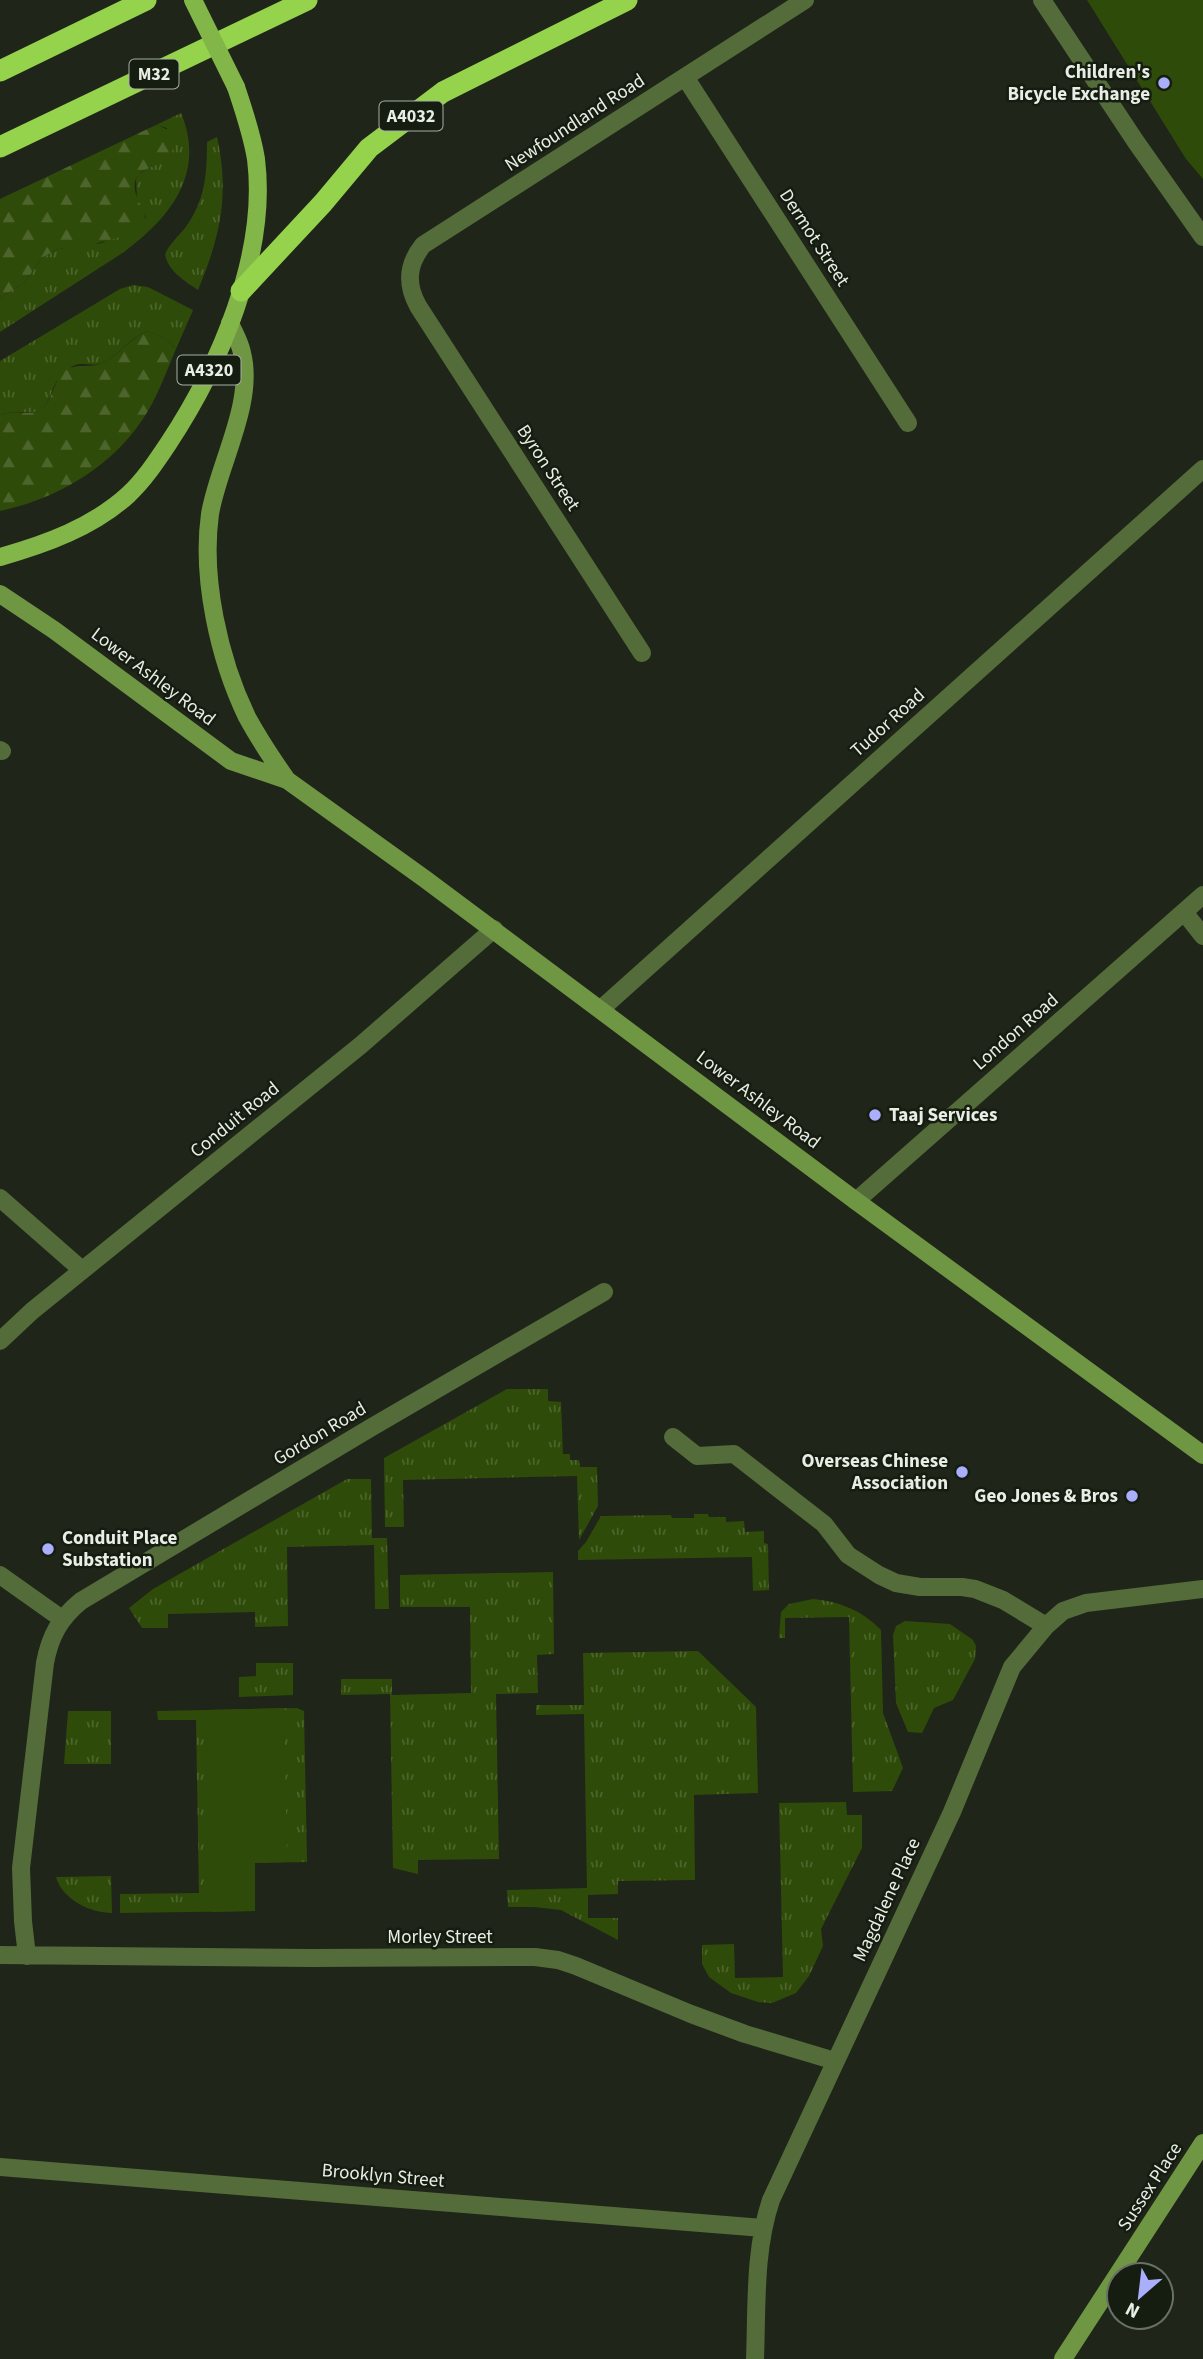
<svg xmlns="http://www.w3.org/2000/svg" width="1203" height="2359" font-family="'Source Sans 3',sans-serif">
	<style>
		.grass { fill: url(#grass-tufts) }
		.forest { fill: url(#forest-firs) }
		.park { fill: #2f4b09 }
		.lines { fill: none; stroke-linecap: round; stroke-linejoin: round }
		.street { stroke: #536c3a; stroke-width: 18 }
		.secondary { stroke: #6e9643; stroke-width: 18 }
		.primary { stroke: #82b648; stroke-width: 18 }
		.highway { stroke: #95d34c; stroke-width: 21 }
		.primary-bridge { stroke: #82b648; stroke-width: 18 }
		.poi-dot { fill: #aaaffb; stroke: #151c10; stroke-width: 2.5 }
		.labels { text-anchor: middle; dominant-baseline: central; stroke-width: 5; stroke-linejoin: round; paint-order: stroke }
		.shield { fill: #151c10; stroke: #a9aea5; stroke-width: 2 }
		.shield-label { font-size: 18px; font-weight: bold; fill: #e8ede5 }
		.poi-label { font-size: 19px; font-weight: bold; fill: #e8ede5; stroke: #151c10; text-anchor: end }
		.street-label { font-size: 19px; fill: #e8ede5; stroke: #151c10 }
	</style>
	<defs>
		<pattern id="grass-tufts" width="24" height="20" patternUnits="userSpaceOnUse" patternTransform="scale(1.75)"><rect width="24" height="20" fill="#2f4b09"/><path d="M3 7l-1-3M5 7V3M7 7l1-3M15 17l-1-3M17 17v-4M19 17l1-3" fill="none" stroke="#4d652d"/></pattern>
		<pattern id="forest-firs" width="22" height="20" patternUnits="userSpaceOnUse" patternTransform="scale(1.75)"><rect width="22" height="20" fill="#2f4b09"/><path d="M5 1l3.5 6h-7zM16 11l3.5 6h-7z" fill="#4d652d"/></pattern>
	</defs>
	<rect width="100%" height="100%" fill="#1f2519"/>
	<path class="grass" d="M 181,113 C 206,173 171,217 124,252 L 0,332 L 0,298 L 24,283 L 43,257 L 58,249 L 102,243 L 146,218 L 137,200 L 136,180 L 138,175 L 150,167 L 167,128 L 156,125 Z
		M 217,137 C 230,195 220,237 198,290 C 185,281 169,272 165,255 C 168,245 178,237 185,228 C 205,201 207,175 207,142 Z
		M 133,285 L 148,287 L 193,310 L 176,349 L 166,339 L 147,331 C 129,338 119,356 102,363 C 94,367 83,362 75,365 C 70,367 62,376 58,380 C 51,388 51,401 42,409 C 34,416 14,409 0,415 L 0,361 L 120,289 Z
		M 507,1389 L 548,1389 L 548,1401 L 561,1402 L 563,1454 L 570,1454 L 570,1460 L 579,1460 L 580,1467 L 597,1467 L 598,1506 L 579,1540 L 577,1476 L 403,1480 L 404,1527 L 385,1527 L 384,1458 Z
		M 347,1479 L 371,1479 L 372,1538 L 387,1538 L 389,1609 L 375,1609 L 374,1545 L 287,1547 L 288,1626 L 255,1627 L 255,1612 L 168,1614 L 168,1628 L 142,1628 L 129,1608 L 153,1589 Z
		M 694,1514 L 708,1514 L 709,1517 L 726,1517 L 726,1522 L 744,1521 L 745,1532 L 764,1531 L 764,1543 L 768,1544 L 769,1590 L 753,1591 L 752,1557 L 578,1560 L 578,1551 L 586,1542 L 601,1516 L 671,1515 L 672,1518 L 694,1518 Z
		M 553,1572 L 554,1654 L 537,1655 L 538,1693 L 496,1694 L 499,1859 L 418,1860 L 418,1874 L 393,1868 L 390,1694 L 341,1695 L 341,1679 L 392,1679 L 392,1695 L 471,1693 L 470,1607 L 400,1607 L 400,1575 Z
		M 813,1599 C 839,1601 863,1611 881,1630 L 883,1713 L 903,1768 L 892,1791 L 853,1792 L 849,1617 L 785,1618 L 785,1638 L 779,1638 L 781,1612 L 789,1604 Z
		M 905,1621 L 950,1624 L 973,1640 L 976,1646 L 975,1659 L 953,1700 L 934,1708 L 922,1733 L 908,1732 L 896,1703 L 893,1635 L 896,1626 Z
		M 698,1651 L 756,1707 L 758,1793 L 694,1795 L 695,1880 L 618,1881 L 618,1894 L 588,1895 L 588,1918 L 618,1918 L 618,1940 L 561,1910 L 534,1907 L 508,1907 L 507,1890 L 587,1888 L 584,1714 L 536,1715 L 536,1705 L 584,1705 L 583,1653 Z
		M 256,1663 L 293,1663 L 293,1695 L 239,1697 L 239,1677 L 256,1676 Z
		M 297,1708 L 304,1711 L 307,1862 L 255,1863 L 255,1911 L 120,1913 L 120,1894 L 199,1893 L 196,1720 L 158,1720 L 157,1711 Z
		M 68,1711 L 111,1711 L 111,1764 L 64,1764 Z
		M 846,1802 L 847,1815 L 862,1815 L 862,1848 L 821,1929 L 823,1946 L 809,1976 L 796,1993 L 772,2003 L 758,2002 L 731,1993 L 709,1977 L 702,1964 L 702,1945 L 734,1944 L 735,1978 L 783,1977 L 779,1803 Z
		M 111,1876 L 112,1913 C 90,1913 62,1899 56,1877 Z"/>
	<path class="forest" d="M 156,125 C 169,129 175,133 173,147 C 172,152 173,154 170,157 C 160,168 139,166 135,182 C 132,198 147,209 145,223 L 128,235 L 87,246 L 58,249 L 43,257 L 24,283 L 0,298 L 0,199 Z
		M 147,331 L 166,339 L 176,349 C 169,365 163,382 155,398 C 125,459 65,497 0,511 L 0,415 C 16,409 27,416 38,411 C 53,405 52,381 65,371 C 77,362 90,369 102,363 C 119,356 130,338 147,331 Z"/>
	<path class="park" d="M 1087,0 L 1203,0 L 1203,179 L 1186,159 Z
		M 284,1708 L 287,1862 L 255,1863 L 255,1911 L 211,1912 L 207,1710 Z"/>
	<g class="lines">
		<path class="street" d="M 1042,0 L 1136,142 L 1203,237
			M 685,77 L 908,423
			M 642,653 L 418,306 C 406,284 407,265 423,245 L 805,0
			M 0,750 L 2,751
			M 1184,912 L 1203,936
			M 601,1009 L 1203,469
			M 0,1198 L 82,1270
			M 856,1201 L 1203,895
			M 0,1341 L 32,1311 L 361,1045 L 494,929
			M 673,1437 L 697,1456 L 734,1454 L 824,1524 L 848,1555 L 879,1575 L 896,1583 L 920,1587 L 962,1587 L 975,1589 L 1003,1600 L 1046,1626
			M 0,1575 L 62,1619
			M 0,1955 L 311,1958 L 535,1957 L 558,1960 L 576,1966 L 691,2014 L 745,2034 L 835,2061
			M 27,1956 L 23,1921 L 21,1868 L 45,1663 C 50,1636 60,1618 81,1601 L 372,1427 L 604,1292
			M 0,2167 L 763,2228
			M 755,2359 C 757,2307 754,2250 771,2200 L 952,1812 L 1012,1667 L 1046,1626 L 1063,1611 L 1086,1603 L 1203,1589"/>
		<path class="secondary" d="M 230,323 C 234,333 240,342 242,353 C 255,403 218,465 210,514 C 201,578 219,659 247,717 C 259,739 273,760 287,780
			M 0,594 L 54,630 L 231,761 L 287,780 L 425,879 L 856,1201 L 1203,1455
			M 1063,2359 L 1203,2143"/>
		<path class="primary" d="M 0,557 C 46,544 93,527 128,495 C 144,480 156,462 168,444 C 219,367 268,255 256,159 C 252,134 244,111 236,87"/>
		<path class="highway" d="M 0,71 L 146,0
			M 0,147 L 307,0
			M 241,291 L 323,203 L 369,148 L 443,92 L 627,0"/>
		<path class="primary-bridge" d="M 193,0 L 236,87"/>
	</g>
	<g class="poi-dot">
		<circle cx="1164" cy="83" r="7"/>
		<circle cx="875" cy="1115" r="7"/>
		<circle cx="962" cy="1472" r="7"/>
		<circle cx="1132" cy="1496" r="7"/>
		<circle cx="48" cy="1549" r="7"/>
	</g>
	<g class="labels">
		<g class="shield">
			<rect x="129.5" y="59.5" width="49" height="29" rx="5"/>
			<rect x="379.5" y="101.5" width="63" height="29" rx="5"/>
			<rect x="177.5" y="355.5" width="63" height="29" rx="5"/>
		</g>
		<g class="shield-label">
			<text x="154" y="74">M32</text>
			<text x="411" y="116">A4032</text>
			<text x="209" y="370">A4320</text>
		</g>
		<g class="poi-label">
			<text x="1150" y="72">Children's<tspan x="1150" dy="22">Bicycle Exchange</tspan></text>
			<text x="889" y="1115" text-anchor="start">Taaj Services</text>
			<text x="948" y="1461">Overseas Chinese<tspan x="948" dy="22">Association</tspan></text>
			<text x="1118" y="1496">Geo Jones &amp; Bros</text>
			<text x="62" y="1538" text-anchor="start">Conduit Place<tspan x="62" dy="22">Substation</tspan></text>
		</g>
		<g class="street-label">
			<text transform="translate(575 123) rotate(-33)">Newfoundland Road</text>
			<text transform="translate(814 238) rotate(57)">Dermot Street</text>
			<text transform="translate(548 468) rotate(57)">Byron Street</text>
			<text transform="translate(153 677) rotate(37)">Lower Ashley Road</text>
			<text transform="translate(888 723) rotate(-42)">Tudor Road</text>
			<text transform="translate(1016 1032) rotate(-41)">London Road</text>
			<text transform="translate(758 1100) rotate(37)">Lower Ashley Road</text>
			<text transform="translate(235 1120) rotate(-39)">Conduit Road</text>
			<text transform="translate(320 1434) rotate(-31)">Gordon Road</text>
			<text transform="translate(887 1900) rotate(-65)">Magdalene Place</text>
			<text x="440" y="1937">Morley Street</text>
			<text transform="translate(383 2176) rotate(5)">Brooklyn Street</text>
			<text transform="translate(1150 2187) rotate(-57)">Sussex Place</text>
		</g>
	</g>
	<g transform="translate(1140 2296) rotate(208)"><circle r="33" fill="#151c10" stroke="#697065" stroke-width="2"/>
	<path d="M0-5L12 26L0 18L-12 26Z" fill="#aaaffb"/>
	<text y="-10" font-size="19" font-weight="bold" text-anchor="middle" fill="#e8ede5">N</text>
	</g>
</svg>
